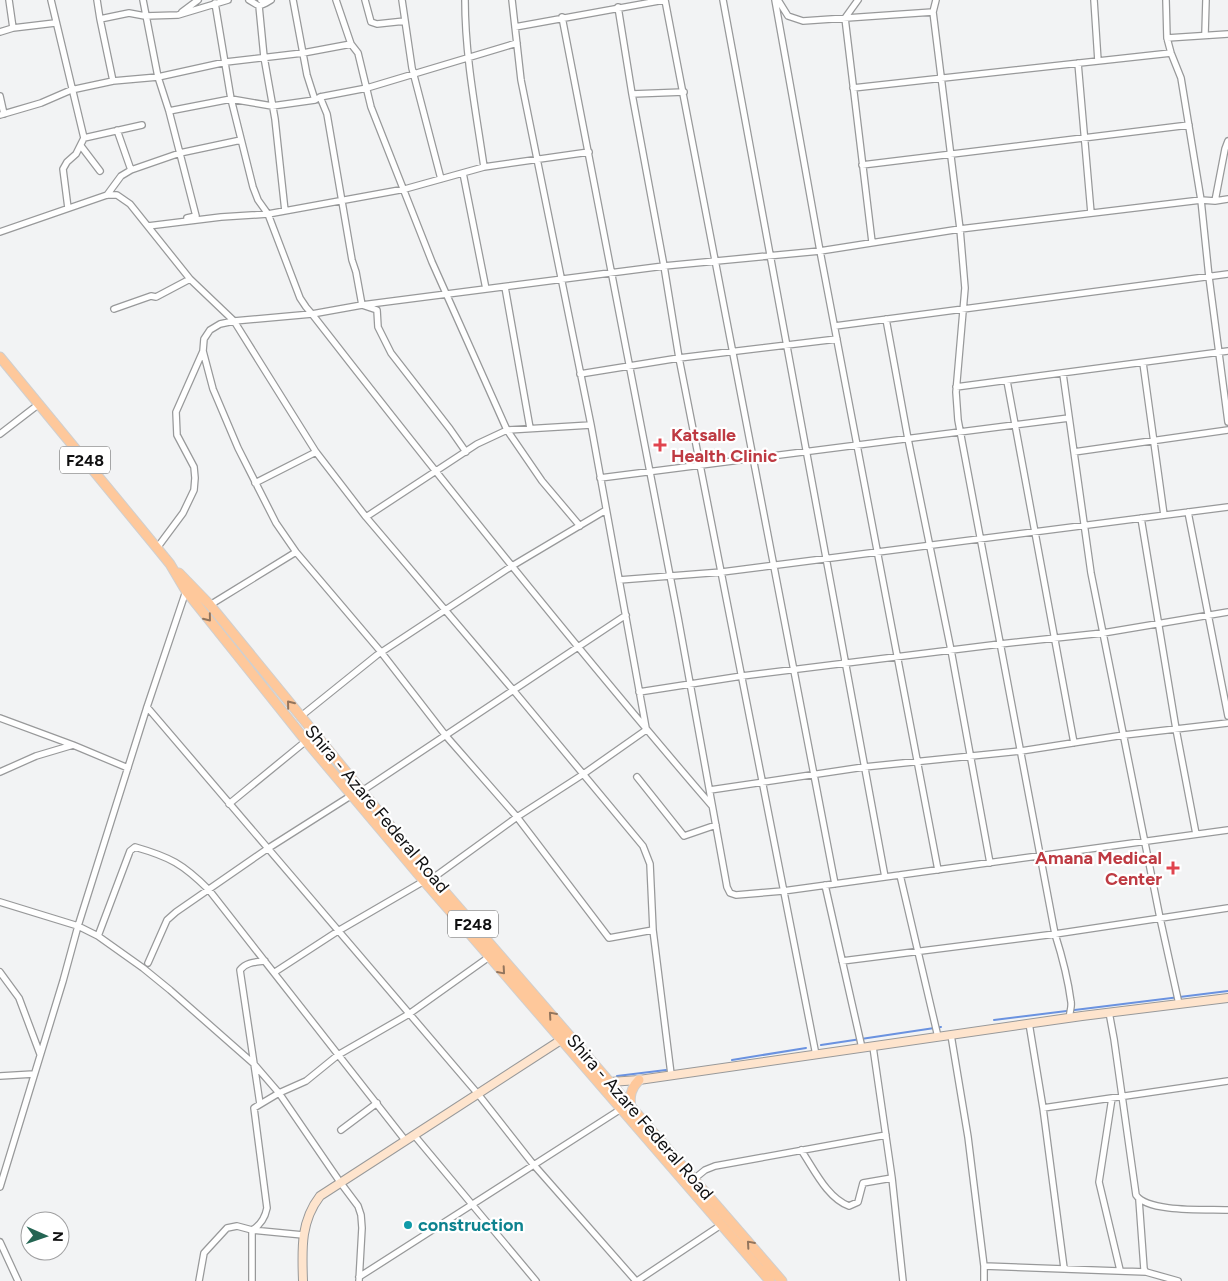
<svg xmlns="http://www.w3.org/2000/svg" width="1228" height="1281" font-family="Figtree,sans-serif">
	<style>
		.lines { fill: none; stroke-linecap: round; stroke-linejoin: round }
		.stream { stroke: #6a92e0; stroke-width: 2 }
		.street-casing { stroke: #98999a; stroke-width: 8 }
		.secondary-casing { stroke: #98999a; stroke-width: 10 }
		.primary-casing { stroke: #cfcfcf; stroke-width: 11 }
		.street { stroke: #fff; stroke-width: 5.5 }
		.secondary { stroke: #fee4cd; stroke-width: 8 }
		.primary { stroke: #fec89b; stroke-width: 9 }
		.oneway { stroke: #93755d }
		.health-dot { fill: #e0444e; stroke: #fff; stroke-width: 2 }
		.culture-dot { fill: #0f9aa8; stroke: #fff; stroke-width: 2 }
		.labels { text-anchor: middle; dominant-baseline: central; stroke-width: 4.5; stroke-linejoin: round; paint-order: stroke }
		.shield { fill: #fff; stroke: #585858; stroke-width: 1 }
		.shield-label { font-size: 16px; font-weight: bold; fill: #101011 }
		.health-label { font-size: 18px; font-weight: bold; fill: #be3a42; stroke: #fff; text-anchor: start }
		.street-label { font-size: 18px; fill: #101011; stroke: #fff }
		.culture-label { font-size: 18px; font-weight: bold; fill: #0d838f; stroke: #fff; text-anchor: start }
	</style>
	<rect width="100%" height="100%" fill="#f2f3f4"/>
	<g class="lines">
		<path class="stream" d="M 994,1020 L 1228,991
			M 821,1045 L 941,1027
			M 732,1060 L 806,1048
			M 617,1076 L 666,1070"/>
		<g class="street-casing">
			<path id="street" d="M 9,0 L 13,28
				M 51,0 L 84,138 L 76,154 L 67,162 L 63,169 L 68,208
				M 97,0 L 100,19 L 129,13 L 145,16 L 178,15 L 228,0
				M 143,0 L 158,77 L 169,111 L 196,216 L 187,218
				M 249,0 L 259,6 L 266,3
				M 261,0 L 266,3 L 271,0
				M 293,0 L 307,75 L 315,100
				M 336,0 L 351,44 L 358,53 L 371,107 L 432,262 L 507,430 L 542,481 L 580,526
				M 365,0 L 371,22 L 377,24 L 405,21
				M 402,0 L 412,68 L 441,179
				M 465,0 C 465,56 476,112 484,167
				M 512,0 L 521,80 L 591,425 L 646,728
				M 665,0 L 835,884
				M 723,0 L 885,877
				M 775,0 L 820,251 L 938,870
				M 778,0 L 788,16 L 803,21 L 933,12
				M 858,0 L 845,18 L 872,242
				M 1094,0 L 1098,61
				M 1166,0 L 1167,38 L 1171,53 L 1181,78 L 1201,200 L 1209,277 L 1228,422
				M 215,3 L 231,99 L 253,187 L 258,200 L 268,214 L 300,298 L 306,307 L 312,314 C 442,481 574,646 712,806
				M 259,6 L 264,57 L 275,119 L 285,211
				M 618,7 L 632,94 L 664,266 L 820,251 L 960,229 L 933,12 L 936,0
				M 182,12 L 198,0
				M 562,17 L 678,617 L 727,887 L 730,893 L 736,895 L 783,891 L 1228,830
				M 100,19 L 113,81
				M 515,27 L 664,0
				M 0,32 L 13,28 L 55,23
				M 1205,34 L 1206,0
				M 1167,38 L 1228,34
				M 1078,63 L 1091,213
				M 853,88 L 1171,53
				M 632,94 L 684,92
				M 0,96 L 4,114
				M 320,97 L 327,114 L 352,260 L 356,272 L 362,305 L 377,310 L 378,327 L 391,353 L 450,429 L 466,452
				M 169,111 L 231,99 L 272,106 L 315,100 L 320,97 L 367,88 L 517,43
				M 0,115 L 41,103 L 71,90 L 113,81 L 158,77 L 226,62 L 303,53 L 351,44
				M 117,130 L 131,170
				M 84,138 L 142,125
				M 81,146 L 100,171
				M 862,165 L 1189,125
				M 463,173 L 486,289
				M 107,195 L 121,176 L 131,170 L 180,153 L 241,140
				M 1215,201 L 1225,149 L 1228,141
				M 148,226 L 221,217 L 268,214 L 405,189 L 484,167 L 589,152
				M 0,232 L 107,195 L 117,195 L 130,204 L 190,279 L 234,321 L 312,314 L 362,305 L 664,266 L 679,358 L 816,1055
				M 505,287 L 530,428
				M 114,309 L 151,296 L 156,297 L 190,279
				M 886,319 L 908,439 L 951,650 L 990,863
				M 835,326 L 1228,274
				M 1143,363 L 1164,515
				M 580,374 L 679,358 L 837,339
				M 1063,374 L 1091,573 L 1160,918 L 1179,1004
				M 1007,381 L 1074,743
				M 956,387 L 1228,351
				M 0,434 L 39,404
				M 1074,452 L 1228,430
				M 600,478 L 1069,418
				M 255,483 L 316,452
				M 1188,512 L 1228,716
				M 366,517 L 477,444 L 507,430 L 591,425
				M 1141,518 L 1176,729 L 1196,834
				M 157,548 L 183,513 L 194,490 L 195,478 L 194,467 L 177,435 L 176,412 L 203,351
				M 619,580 L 722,572 L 1228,507
				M 210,605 L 296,552
				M 639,692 L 742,676 L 1000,644 L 1103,633 L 1228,612
				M 147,707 L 478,1094 L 533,1164 L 636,1281
				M 300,717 L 377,655 L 512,566 L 606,510
				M 0,718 L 73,745 L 128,768
				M 0,772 L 36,756 L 73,745
				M 637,777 L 684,836 L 716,825
				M 710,790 L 864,767 L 1021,751 L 1124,735 L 1228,723
				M 362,791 L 626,615
				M 229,804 L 306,741
				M 900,875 L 938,1037
				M 825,885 L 862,1048
				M 0,902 L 78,926 L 98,936 L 143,968 L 170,990 L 254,1064 L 279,1093 L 340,1182 L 358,1206 L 361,1215 L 362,1228 L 359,1281
				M 653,930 L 609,938 L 517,817 L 446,736 L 381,652 L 296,552 L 276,523 L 238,448 L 213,389 L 203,351 L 204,339 L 210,330 L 220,324 L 234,321 L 316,452 L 366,517 L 514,691 L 643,846 L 650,864 L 653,930 L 671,1074
				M 98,936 L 130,851 L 135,847 C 170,857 183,864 209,890 L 405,1140
				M 842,961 L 1055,934 L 1228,908
				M 148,963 L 167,920 L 176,912 L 267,849 L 352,795
				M 0,972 L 19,998 L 40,1054
				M 275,972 L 338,931 L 424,881 L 433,878 L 517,817 L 582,775 L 646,730
				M 1109,1012 L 1114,1039 L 1136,1195 C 1148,1213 1208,1209 1228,1210
				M 1070,1017 C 1069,1012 1072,1008 1071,1002 C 1068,979 1062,956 1055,934 L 958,420 L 956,392 L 965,288 L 960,229 L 1201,200 L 1215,201 L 1228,199
				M 1029,1023 L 1043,1108 L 1064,1268
				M 951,1035 L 968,1137 L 984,1266 L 984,1281
				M 873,1047 L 892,1178 L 903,1281
				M 0,1076 L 34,1074
				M 1112,1098 L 1099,1182 L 1120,1270
				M 260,1104 L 240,970 C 246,962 256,962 265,961
				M 1043,1108 L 1228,1081
				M 341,1130 L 377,1103
				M 414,1135 L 536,1281
				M 801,1150 C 814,1169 827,1198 849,1206 L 858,1202 L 863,1183 L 892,1178
				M 694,1179 L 705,1170 L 715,1166 L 886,1135
				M 0,1187 L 63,981 L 78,926 L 147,707 L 186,591
				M 1139,1200 L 1144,1269 L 1146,1272 L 1178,1281
				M 303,1235 L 252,1230 C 261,1225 265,1218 267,1208 L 254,1108 L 279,1093 L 306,1081 L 338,1055 L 409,1014 L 489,957
				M 0,1242 L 18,1281
				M 984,1266 L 1146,1272
				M 359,1277 L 621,1109
				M 199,1281 L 204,1253 L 227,1228 L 237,1226 L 252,1230 L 252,1281
				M 637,1281 L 721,1225"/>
		</g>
		<g class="secondary-casing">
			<path id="secondary" d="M 610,1082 L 639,1080 L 1082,1016 L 1228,998
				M 303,1281 C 302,1250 300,1222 320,1196 L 561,1040"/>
		</g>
		<g class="primary-casing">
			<path id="primary" d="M 0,357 L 157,548 L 170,564 L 186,591 L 306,741 L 424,881 L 770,1281
				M 179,573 L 210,605 L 433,878 L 782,1281
				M 631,1107 C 629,1096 631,1088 639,1080"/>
		</g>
		<use href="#street" class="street"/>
		<use href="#secondary" class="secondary"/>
		<use href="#primary" class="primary"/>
	</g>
	<defs><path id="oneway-chevron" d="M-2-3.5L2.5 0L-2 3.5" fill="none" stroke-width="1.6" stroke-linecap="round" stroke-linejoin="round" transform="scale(1.25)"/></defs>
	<g class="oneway">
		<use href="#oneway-chevron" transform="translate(208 618) rotate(51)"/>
		<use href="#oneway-chevron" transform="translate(290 704) rotate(-129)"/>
		<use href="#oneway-chevron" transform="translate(502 971) rotate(49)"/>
		<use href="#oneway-chevron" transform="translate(552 1015) rotate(-131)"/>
		<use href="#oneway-chevron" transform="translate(750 1244) rotate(-131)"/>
	</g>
	<g class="health-dot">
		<path d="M657.5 437.5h5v5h5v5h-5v5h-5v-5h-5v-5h5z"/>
		<path d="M1170.5 860.5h5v5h5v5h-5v5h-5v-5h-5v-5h5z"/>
	</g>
	<circle class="culture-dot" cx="408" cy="1225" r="5"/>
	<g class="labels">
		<g class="shield">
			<rect x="60" y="446.5" width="50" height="27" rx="4"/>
			<rect x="448" y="910.5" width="50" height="27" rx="4"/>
		</g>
		<g class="shield-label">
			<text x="85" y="460">F248</text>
			<text x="473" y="924">F248</text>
		</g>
		<g class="health-label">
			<text x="671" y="435">Katsalle<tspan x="671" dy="21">Health Clinic</tspan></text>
			<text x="1162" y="858" text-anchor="end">Amana Medical<tspan x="1162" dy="21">Center</tspan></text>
		</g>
		<g class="street-label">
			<text transform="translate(377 809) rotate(50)">Shira - Azare Federal Road</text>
			<text transform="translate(640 1117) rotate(49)">Shira - Azare Federal Road</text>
		</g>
		<g class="culture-label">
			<text x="418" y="1225">construction</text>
		</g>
	</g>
	<g transform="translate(45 1236) rotate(92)"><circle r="24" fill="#ffffff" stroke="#9f9fa0"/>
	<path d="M0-4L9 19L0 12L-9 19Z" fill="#246553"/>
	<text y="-8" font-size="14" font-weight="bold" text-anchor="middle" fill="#101011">N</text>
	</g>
</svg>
